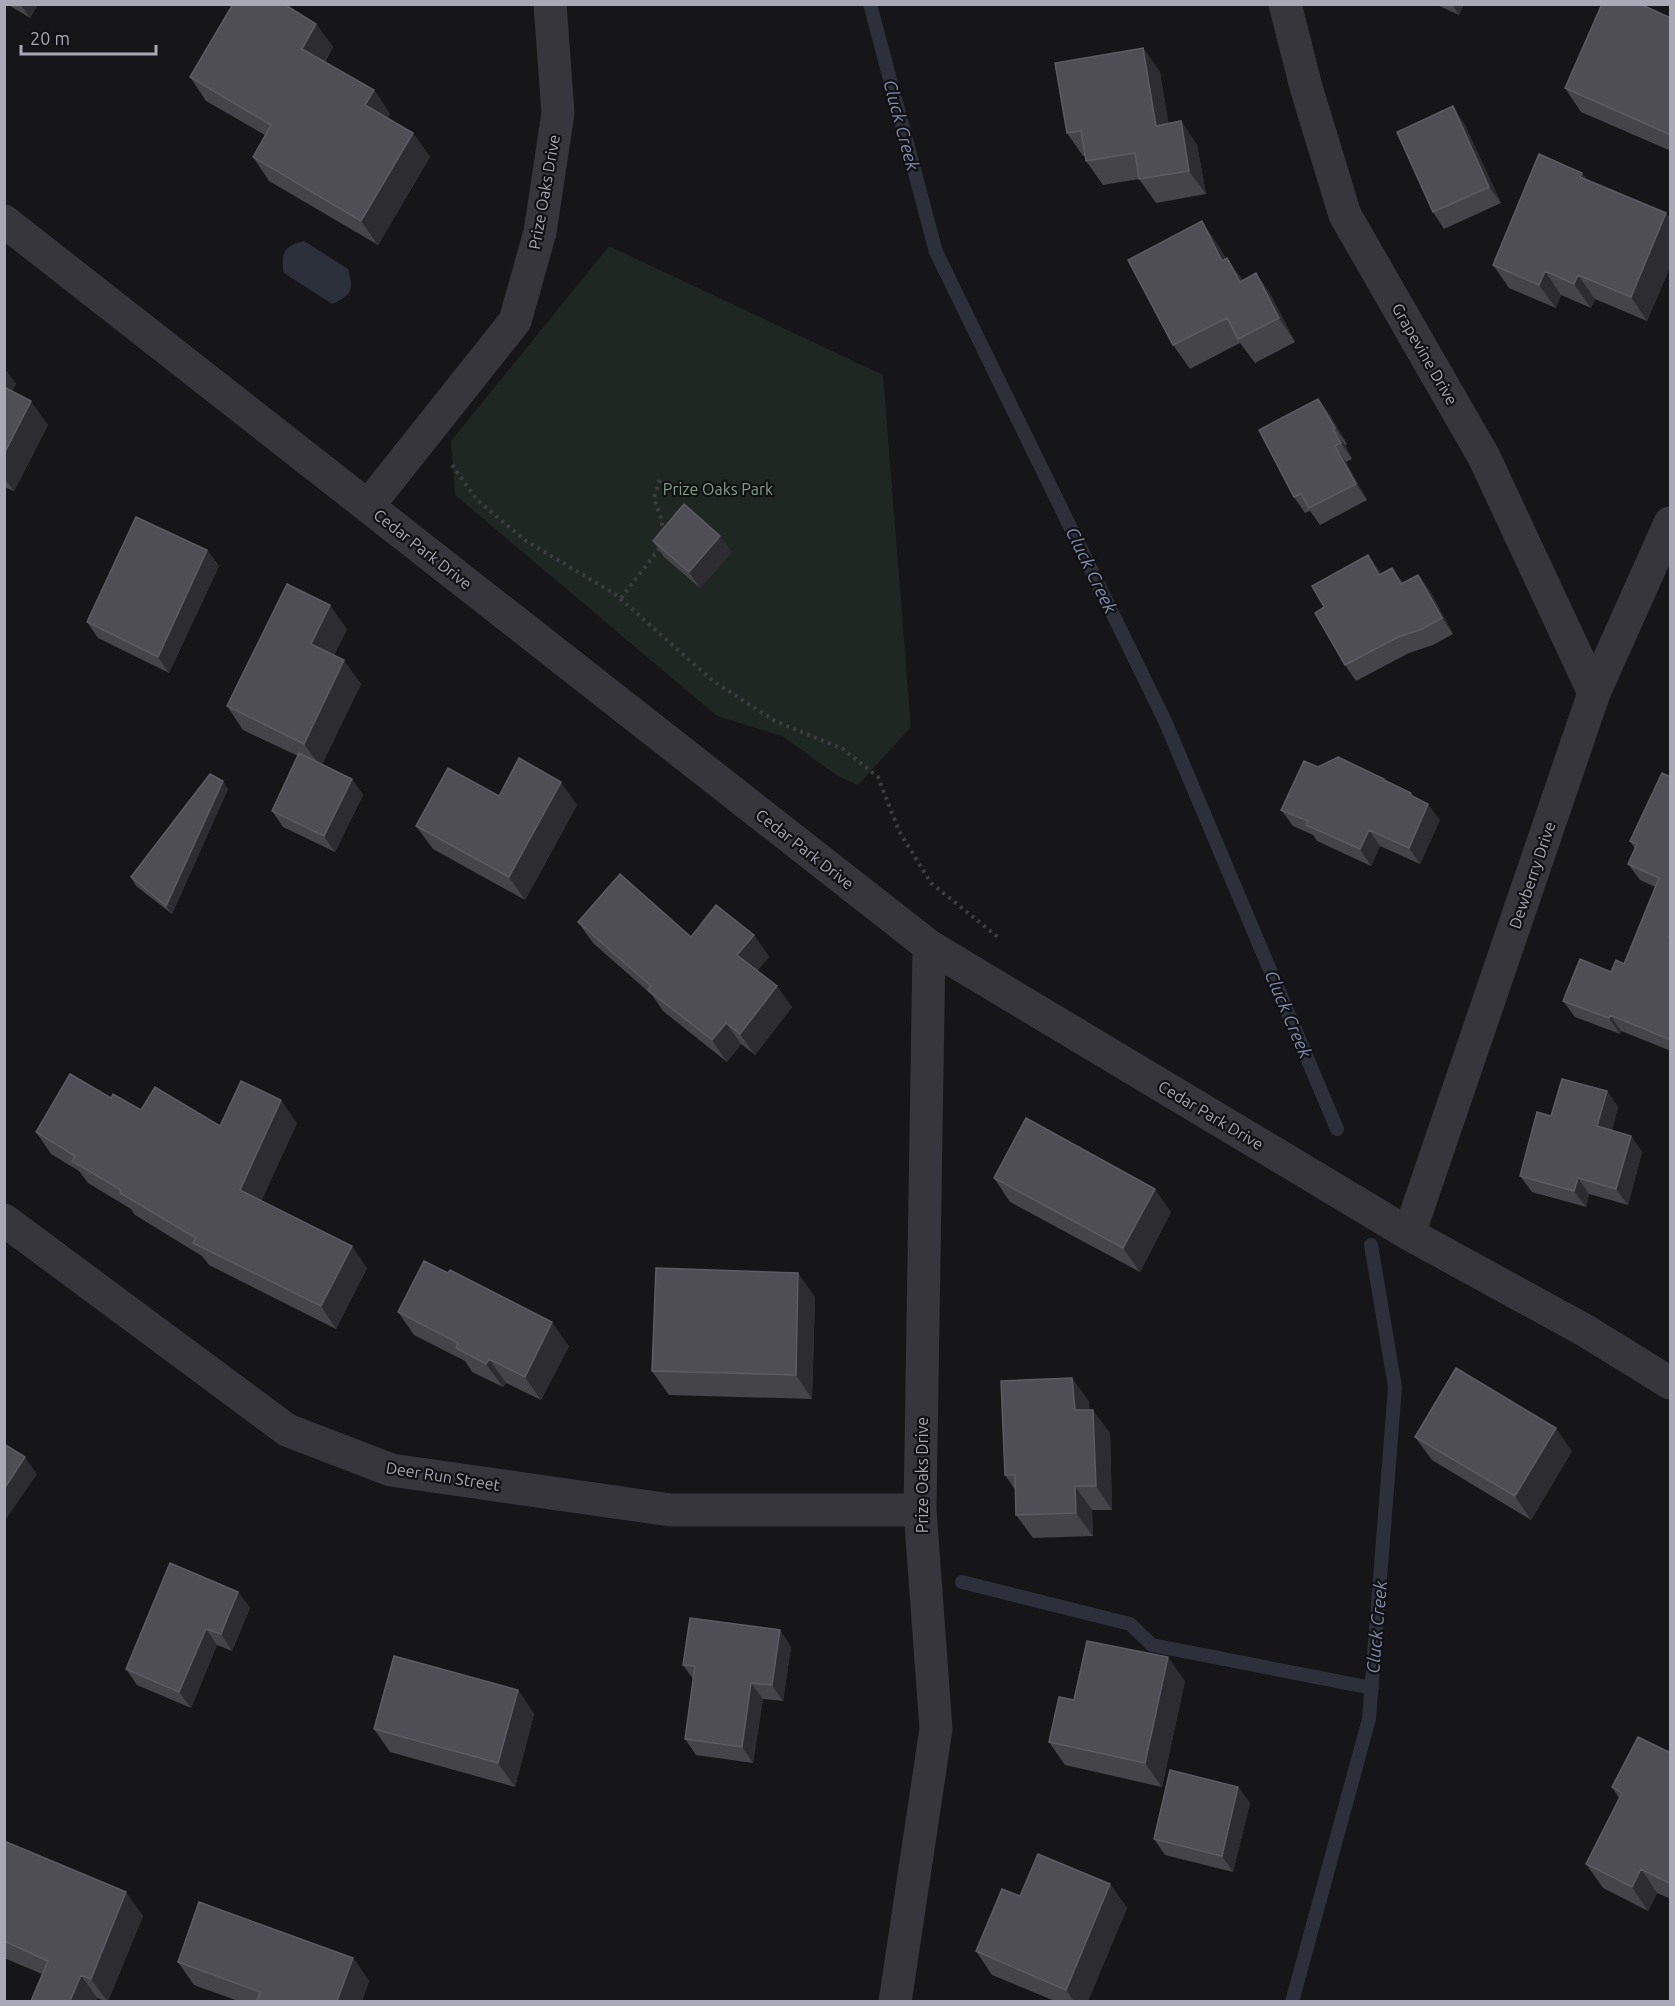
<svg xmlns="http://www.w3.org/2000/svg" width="1675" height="2006" font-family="Ubuntu,sans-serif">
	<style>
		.green { fill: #1f2722 }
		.water { fill: #2c303a }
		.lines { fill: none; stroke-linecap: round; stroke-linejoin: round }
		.stream { stroke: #2c303a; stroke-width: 14 }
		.path { stroke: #3c3d43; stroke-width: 4; stroke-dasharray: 3 4.5; stroke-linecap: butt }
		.minor { stroke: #37363c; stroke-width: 33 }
		.wall { fill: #444449 }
		.shaded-wall { fill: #2d2c30 }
		.building { fill: #4f4e55; stroke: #5d5c64; stroke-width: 1.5 }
		.labels { text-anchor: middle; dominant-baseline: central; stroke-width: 4.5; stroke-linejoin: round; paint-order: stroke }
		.street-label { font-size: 16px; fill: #a8a8b6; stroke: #111012 }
		.park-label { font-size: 16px; fill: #80a18a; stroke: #111012 }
		.water-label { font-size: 18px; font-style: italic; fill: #808db0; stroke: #111012 }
	</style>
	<rect width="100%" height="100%" fill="#161517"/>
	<path class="green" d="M 609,246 L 883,375 L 911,727 L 858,785 L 838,776 L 782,736 L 717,716 L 455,495 L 451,441 Z"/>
	<path class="water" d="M 304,241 L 348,269 C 354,290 352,295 332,304 L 284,273 C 280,253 284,246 304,241 Z"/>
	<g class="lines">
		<path class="stream" d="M 870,4 L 936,252 L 1165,721 L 1337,1129
			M 962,1582 L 1130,1624 L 1152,1645 L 1372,1688
			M 1292,2002 L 1369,1719 L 1395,1387 L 1371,1245"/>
		<path class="path" d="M 452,465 L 477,500 L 526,541 L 615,594 L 713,681 L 775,721 L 843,749 L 878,777 L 899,831 L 931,883 L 999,938
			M 660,480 L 654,498 L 662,521 L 662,534
			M 621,598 L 662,545"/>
		<path class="minor" d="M 1285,4 L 1306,87 L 1345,215 L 1484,457 L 1594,693
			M 4,221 L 929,946 L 1409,1234 L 1586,1331 L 1670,1383
			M 368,506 L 515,321 L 540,232 L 558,113 L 550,4
			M 4,1220 L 287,1430 L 391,1470 L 671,1510 L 920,1510
			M 1409,1234 L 1594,693 L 1670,523
			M 895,2002 L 936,1729 L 920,1510 L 929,946"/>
	</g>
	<path class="wall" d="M 7,4 L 38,4 L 30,18 Z
		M 1435,4 L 1464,4 L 1459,15 Z
		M 1671,18 L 1671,151 L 1581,112 L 1565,88 Z
		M 316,24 L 333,47 L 325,62 L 374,90 L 390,114 L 388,118 L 413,133 L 430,157 L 378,245 L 269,181 L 253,157 L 265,135 L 206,101 L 190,77 Z
		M 1143,48 L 1160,72 L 1168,123 L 1181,121 L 1197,145 L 1206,194 L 1156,203 L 1139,179 L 1103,185 L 1086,161 L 1085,156 L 1083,156 L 1067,133 Z
		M 1464,123 L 1501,203 L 1444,229 L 1433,212 Z
		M 1582,173 L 1587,180 L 1666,213 L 1671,220 L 1671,265 L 1647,321 L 1595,299 L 1591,308 L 1561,295 L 1556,308 L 1509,288 L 1493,265 Z
		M 1218,245 L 1226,259 L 1243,280 L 1256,273 L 1272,297 L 1295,342 L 1255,363 L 1240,343 L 1190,369 L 1173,345 Z
		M 4,368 L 16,384 L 12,391 L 48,425 L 14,491 L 4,487 Z
		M 1318,399 L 1330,415 L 1347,444 L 1345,445 L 1352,459 L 1346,462 L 1367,500 L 1320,525 L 1310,511 L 1305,513 L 1294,497 Z
		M 653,541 L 732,552 L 700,588 L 664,557 Z
		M 207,550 L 219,566 L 169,673 L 98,638 L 87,622 Z
		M 1392,568 L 1403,583 L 1418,575 L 1430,591 L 1453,634 L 1433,645 L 1409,653 L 1356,681 L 1345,665 L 1324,607 Z
		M 347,629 L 334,655 L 361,684 L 322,764 L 352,779 L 363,795 L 335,852 L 283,827 L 272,811 L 298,756 L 243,730 L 227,706 Z
		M 1318,767 L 1386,781 L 1411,793 L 1413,797 L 1440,820 L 1420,864 L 1380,846 L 1371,866 L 1317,841 L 1313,835 L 1293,826 L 1281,810 Z
		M 1671,777 L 1671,1051 L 1621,1031 L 1620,1034 L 1575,1017 L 1563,1001 L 1624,964 L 1655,887 L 1640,880 L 1628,864 L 1635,849 L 1630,841 Z
		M 228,789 L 172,914 L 136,886 L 131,877 Z
		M 499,796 L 577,805 L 525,900 L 433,849 L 416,826 Z
		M 578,922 L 691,937 L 754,935 L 769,957 L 757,971 L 792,1007 L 755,1055 L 741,1044 L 727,1062 L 663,1011 L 652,995 L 593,943 Z
		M 1607,1091 L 1618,1107 L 1612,1130 L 1631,1136 L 1642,1152 L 1628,1205 L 1589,1194 L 1586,1207 L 1532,1192 L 1520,1176 L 1551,1116 Z
		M 111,1098 L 141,1110 L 220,1126 L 297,1123 L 261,1201 L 367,1268 L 336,1329 L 209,1265 L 202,1256 L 135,1215 L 131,1209 L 88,1183 L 79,1171 L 51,1154 L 36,1132 Z
		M 994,1178 L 1171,1212 L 1140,1272 L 1010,1202 Z
		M 815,1297 L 812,1399 L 669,1395 L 652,1371 Z
		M 398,1312 L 569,1346 L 541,1400 L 506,1383 L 503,1387 L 472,1372 L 465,1361 L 414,1335 Z
		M 1072,1378 L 1089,1402 L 1089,1410 L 1110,1433 L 1112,1510 L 1092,1510 L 1093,1536 L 1033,1538 L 1016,1515 L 1016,1491 L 1005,1475 Z
		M 1415,1437 L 1572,1451 L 1531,1520 L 1432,1460 Z
		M 238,1592 L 250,1608 L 232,1651 L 217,1645 L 191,1708 L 137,1685 L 126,1669 Z
		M 780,1630 L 791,1647 L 783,1701 L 763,1699 L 753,1763 L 696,1755 L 685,1739 L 693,1679 L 683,1665 Z
		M 1185,1681 L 1162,1787 L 1065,1765 L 1049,1742 Z
		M 518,1690 L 534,1714 L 515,1787 L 390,1752 L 374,1729 Z
		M 1671,1753 L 1671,1899 L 1657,1893 L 1648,1911 L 1603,1888 L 1586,1864 L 1619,1798 L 1612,1787 Z
		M 1238,1787 L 1250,1803 L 1233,1872 L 1165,1855 L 1154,1839 Z
		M 4,1841 L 143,1916 L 108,2001 L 105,2001 L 97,1998 L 96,2001 L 31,2001 L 42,1974 L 4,1958 Z
		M 1110,1884 L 1127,1908 L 1088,2001 L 1055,2001 L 992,1975 L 976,1951 Z
		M 353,1958 L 369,1981 L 362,2001 L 238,2001 L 194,1985 L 178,1962 Z"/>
	<path class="shaded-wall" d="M 20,4 L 38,4 L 30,18 Z
		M 1452,4 L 1464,4 L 1459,15 Z
		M 316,24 L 333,47 L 318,72 L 302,49 Z
		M 1143,48 L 1160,72 L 1173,149 L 1156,126 Z
		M 374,90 L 390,114 L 382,129 L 365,105 Z
		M 1453,106 L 1464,123 L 1501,203 L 1489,187 Z
		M 1181,121 L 1197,145 L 1206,194 L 1189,171 Z
		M 413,133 L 430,157 L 378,245 L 361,221 Z
		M 1582,173 L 1599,196 L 1580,177 Z
		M 1666,213 L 1671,220 L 1671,265 L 1647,321 L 1631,297 Z
		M 1202,221 L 1218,245 L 1239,284 L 1222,261 Z
		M 1227,258 L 1244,282 L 1240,282 Z
		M 1545,271 L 1561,295 L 1556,308 L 1539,285 Z
		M 1256,273 L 1272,297 L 1295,342 L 1279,318 Z
		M 1578,275 L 1595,299 L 1591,308 L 1574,284 Z
		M 4,368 L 16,384 L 6,403 L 4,400 Z
		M 1318,399 L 1330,415 L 1347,444 L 1335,428 Z
		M 31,401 L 48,425 L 14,491 L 4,478 L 4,454 Z
		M 1333,429 L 1345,445 L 1352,459 L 1341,443 Z
		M 1335,446 L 1346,462 L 1367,500 L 1356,484 Z
		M 720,536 L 732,552 L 700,588 L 689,572 Z
		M 207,550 L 219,566 L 169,673 L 158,657 Z
		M 1368,555 L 1380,571 L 1390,591 L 1379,575 Z
		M 1392,568 L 1403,584 L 1401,584 Z
		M 1418,575 L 1430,591 L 1453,634 L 1442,618 Z
		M 330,605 L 347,629 L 327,668 L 311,644 Z
		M 344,660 L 361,684 L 321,767 L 304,744 Z
		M 352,779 L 363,795 L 335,852 L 324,836 Z
		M 223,781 L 228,789 L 172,914 L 166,906 Z
		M 561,782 L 577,805 L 525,900 L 509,877 Z
		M 1428,804 L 1440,820 L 1420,864 L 1409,848 Z
		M 1369,830 L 1380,846 L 1371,866 L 1360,849 Z
		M 754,935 L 769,957 L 752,976 L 737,955 Z
		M 777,986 L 792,1007 L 755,1055 L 740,1034 Z
		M 1610,1015 L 1621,1031 L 1620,1034 L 1609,1018 Z
		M 726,1023 L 741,1044 L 727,1062 L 712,1040 Z
		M 1607,1091 L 1618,1107 L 1609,1143 L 1597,1126 Z
		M 281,1100 L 297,1123 L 256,1213 L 240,1190 Z
		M 1631,1136 L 1642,1152 L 1628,1205 L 1616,1189 Z
		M 1578,1178 L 1589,1194 L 1586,1207 L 1574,1191 Z
		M 1155,1189 L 1171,1212 L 1140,1272 L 1123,1248 Z
		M 352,1246 L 367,1268 L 336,1329 L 321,1306 Z
		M 798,1273 L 815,1297 L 812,1399 L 796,1375 Z
		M 552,1322 L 569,1346 L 541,1400 L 525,1377 Z
		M 489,1359 L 506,1383 L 503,1387 L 486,1364 Z
		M 1072,1378 L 1089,1402 L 1092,1434 L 1075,1410 Z
		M 1093,1410 L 1110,1433 L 1112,1510 L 1096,1486 Z
		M 1556,1428 L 1572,1451 L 1531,1520 L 1515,1496 Z
		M 25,1457 L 37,1474 L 4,1522 L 4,1489 Z
		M 1075,1486 L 1092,1510 L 1093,1536 L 1076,1513 Z
		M 238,1592 L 250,1608 L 232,1651 L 221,1634 Z
		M 206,1629 L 217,1645 L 191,1708 L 179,1692 Z
		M 780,1630 L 791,1647 L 783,1701 L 772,1685 Z
		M 1168,1657 L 1185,1681 L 1162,1787 L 1145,1763 Z
		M 751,1683 L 763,1699 L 753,1763 L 742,1747 Z
		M 518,1690 L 534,1714 L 515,1787 L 498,1763 Z
		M 1238,1787 L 1250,1803 L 1233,1872 L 1222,1856 Z
		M 1641,1869 L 1657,1893 L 1648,1911 L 1632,1887 Z
		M 1110,1884 L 1127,1908 L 1088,2001 L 1074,2001 L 1066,1990 Z
		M 126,1892 L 143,1916 L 108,2001 L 107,2001 L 91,1979 Z
		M 353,1958 L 369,1981 L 362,2001 L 337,2001 Z
		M 81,1975 L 97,1998 L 96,2001 L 70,2001 Z"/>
	<path class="building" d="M 233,4 L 284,4 L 316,24 L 302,49 L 374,90 L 365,105 L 413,133 L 361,221 L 253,157 L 271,125 L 190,77 Z
		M 1602,4 L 1640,4 L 1671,18 L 1671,135 L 1565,88 Z
		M 1143,48 L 1156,126 L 1181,121 L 1189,171 L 1139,179 L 1135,153 L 1086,161 L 1081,131 L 1067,133 L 1055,63 Z
		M 1453,106 L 1489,187 L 1433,212 L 1397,132 Z
		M 1539,154 L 1582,173 L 1580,177 L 1666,213 L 1631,297 L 1578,275 L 1574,284 L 1545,271 L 1539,285 L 1493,265 Z
		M 1202,221 L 1222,261 L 1227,258 L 1240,282 L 1256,273 L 1279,318 L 1238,339 L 1227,318 L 1173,345 L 1128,260 Z
		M 4,387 L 31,401 L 4,454 Z
		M 1318,399 L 1335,428 L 1333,429 L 1341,443 L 1335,446 L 1356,484 L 1309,508 L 1301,494 L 1294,497 L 1259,430 Z
		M 684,504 L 720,536 L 689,572 L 653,541 Z
		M 136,517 L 207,550 L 158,657 L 87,622 Z
		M 1368,555 L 1379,575 L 1392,568 L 1401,584 L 1418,575 L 1442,618 L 1422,629 L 1398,637 L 1345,665 L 1315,613 L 1324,607 L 1312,586 Z
		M 287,584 L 330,605 L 311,644 L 344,660 L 304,744 L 227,706 Z
		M 299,753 L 352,779 L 324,836 L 272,811 Z
		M 1338,757 L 1384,779 L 1384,780 L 1411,793 L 1410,795 L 1428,804 L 1409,848 L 1369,830 L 1360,849 L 1306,825 L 1308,821 L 1281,810 L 1304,761 L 1318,767 Z
		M 519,758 L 561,782 L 509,877 L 416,826 L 448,768 L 499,796 Z
		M 1662,773 L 1671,777 L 1671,934 L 1669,937 L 1671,938 L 1671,1040 L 1610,1015 L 1609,1018 L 1563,1001 L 1580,959 L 1611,972 L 1616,960 L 1624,964 L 1659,878 L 1628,864 L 1637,844 L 1630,841 Z
		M 210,774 L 223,781 L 166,906 L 131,877 Z
		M 620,874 L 691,937 L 716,905 L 754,935 L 737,955 L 777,986 L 740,1034 L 726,1023 L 712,1040 L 648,990 L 651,986 L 578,922 Z
		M 70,1074 L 111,1098 L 113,1094 L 141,1110 L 155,1087 L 220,1126 L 241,1081 L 281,1100 L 240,1190 L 352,1246 L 321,1306 L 193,1243 L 196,1238 L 120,1193 L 121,1190 L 72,1161 L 75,1156 L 36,1132 Z
		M 1562,1079 L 1607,1091 L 1597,1126 L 1631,1136 L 1616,1189 L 1578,1178 L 1574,1191 L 1520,1176 L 1537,1112 L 1551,1116 Z
		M 1026,1118 L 1155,1189 L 1123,1248 L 994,1178 Z
		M 424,1261 L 448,1273 L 450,1270 L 552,1322 L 525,1377 L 489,1359 L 486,1364 L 456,1348 L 458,1343 L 398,1312 Z
		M 656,1268 L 798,1273 L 796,1375 L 652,1371 Z
		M 1456,1368 L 1556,1428 L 1515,1496 L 1415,1437 Z
		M 1072,1378 L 1075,1410 L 1093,1410 L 1096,1486 L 1075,1486 L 1076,1513 L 1016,1515 L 1015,1475 L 1005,1475 L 1001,1381 Z
		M 4,1444 L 25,1457 L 4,1489 Z
		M 170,1563 L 238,1592 L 221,1634 L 206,1629 L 179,1692 L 126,1669 Z
		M 690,1618 L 780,1630 L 772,1685 L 751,1683 L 742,1747 L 685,1739 L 695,1666 L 683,1665 Z
		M 1087,1641 L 1168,1657 L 1145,1763 L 1049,1742 L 1059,1697 L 1074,1700 Z
		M 394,1656 L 518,1690 L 498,1763 L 374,1729 Z
		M 1638,1737 L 1671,1753 L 1671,1884 L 1641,1869 L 1632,1887 L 1586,1864 L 1622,1793 L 1612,1787 Z
		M 1170,1770 L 1238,1787 L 1222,1856 L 1154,1839 Z
		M 4,1841 L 126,1892 L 91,1979 L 81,1975 L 70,2001 L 31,2001 L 48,1961 L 4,1941 Z
		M 1038,1854 L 1110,1884 L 1066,1990 L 976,1951 L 1002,1889 L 1020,1896 Z
		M 199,1902 L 353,1958 L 337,2001 L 257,2001 L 260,1992 L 178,1962 Z"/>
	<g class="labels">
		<g class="street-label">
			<text transform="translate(544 192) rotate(-80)">Prize Oaks Drive</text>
			<text transform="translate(1425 354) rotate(60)">Grapevine Drive</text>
			<text transform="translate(423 549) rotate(38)">Cedar Park Drive</text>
			<text transform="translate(805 849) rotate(38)">Cedar Park Drive</text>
			<text transform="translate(1532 875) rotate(-71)">Dewberry Drive</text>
			<text transform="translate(1211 1115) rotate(31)">Cedar Park Drive</text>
			<text transform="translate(922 1475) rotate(-90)">Prize Oaks Drive</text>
			<text transform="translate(443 1476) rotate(9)">Deer Run Street</text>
		</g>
		<g class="park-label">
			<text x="718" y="489">Prize Oaks Park</text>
		</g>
		<g class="water-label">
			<text transform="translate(902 125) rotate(75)">Cluck Creek</text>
			<text transform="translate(1092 570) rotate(64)">Cluck Creek</text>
			<text transform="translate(1289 1014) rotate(67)">Cluck Creek</text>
			<text transform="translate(1376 1627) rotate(-85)">Cluck Creek</text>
		</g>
	</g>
	<rect width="1675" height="2006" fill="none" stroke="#a8a8b6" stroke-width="12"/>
	<path d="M21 45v9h135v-9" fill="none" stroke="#a8a8b6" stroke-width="3"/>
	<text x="30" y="45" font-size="18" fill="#a8a8b6" stroke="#111012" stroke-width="4.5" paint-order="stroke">20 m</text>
</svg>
